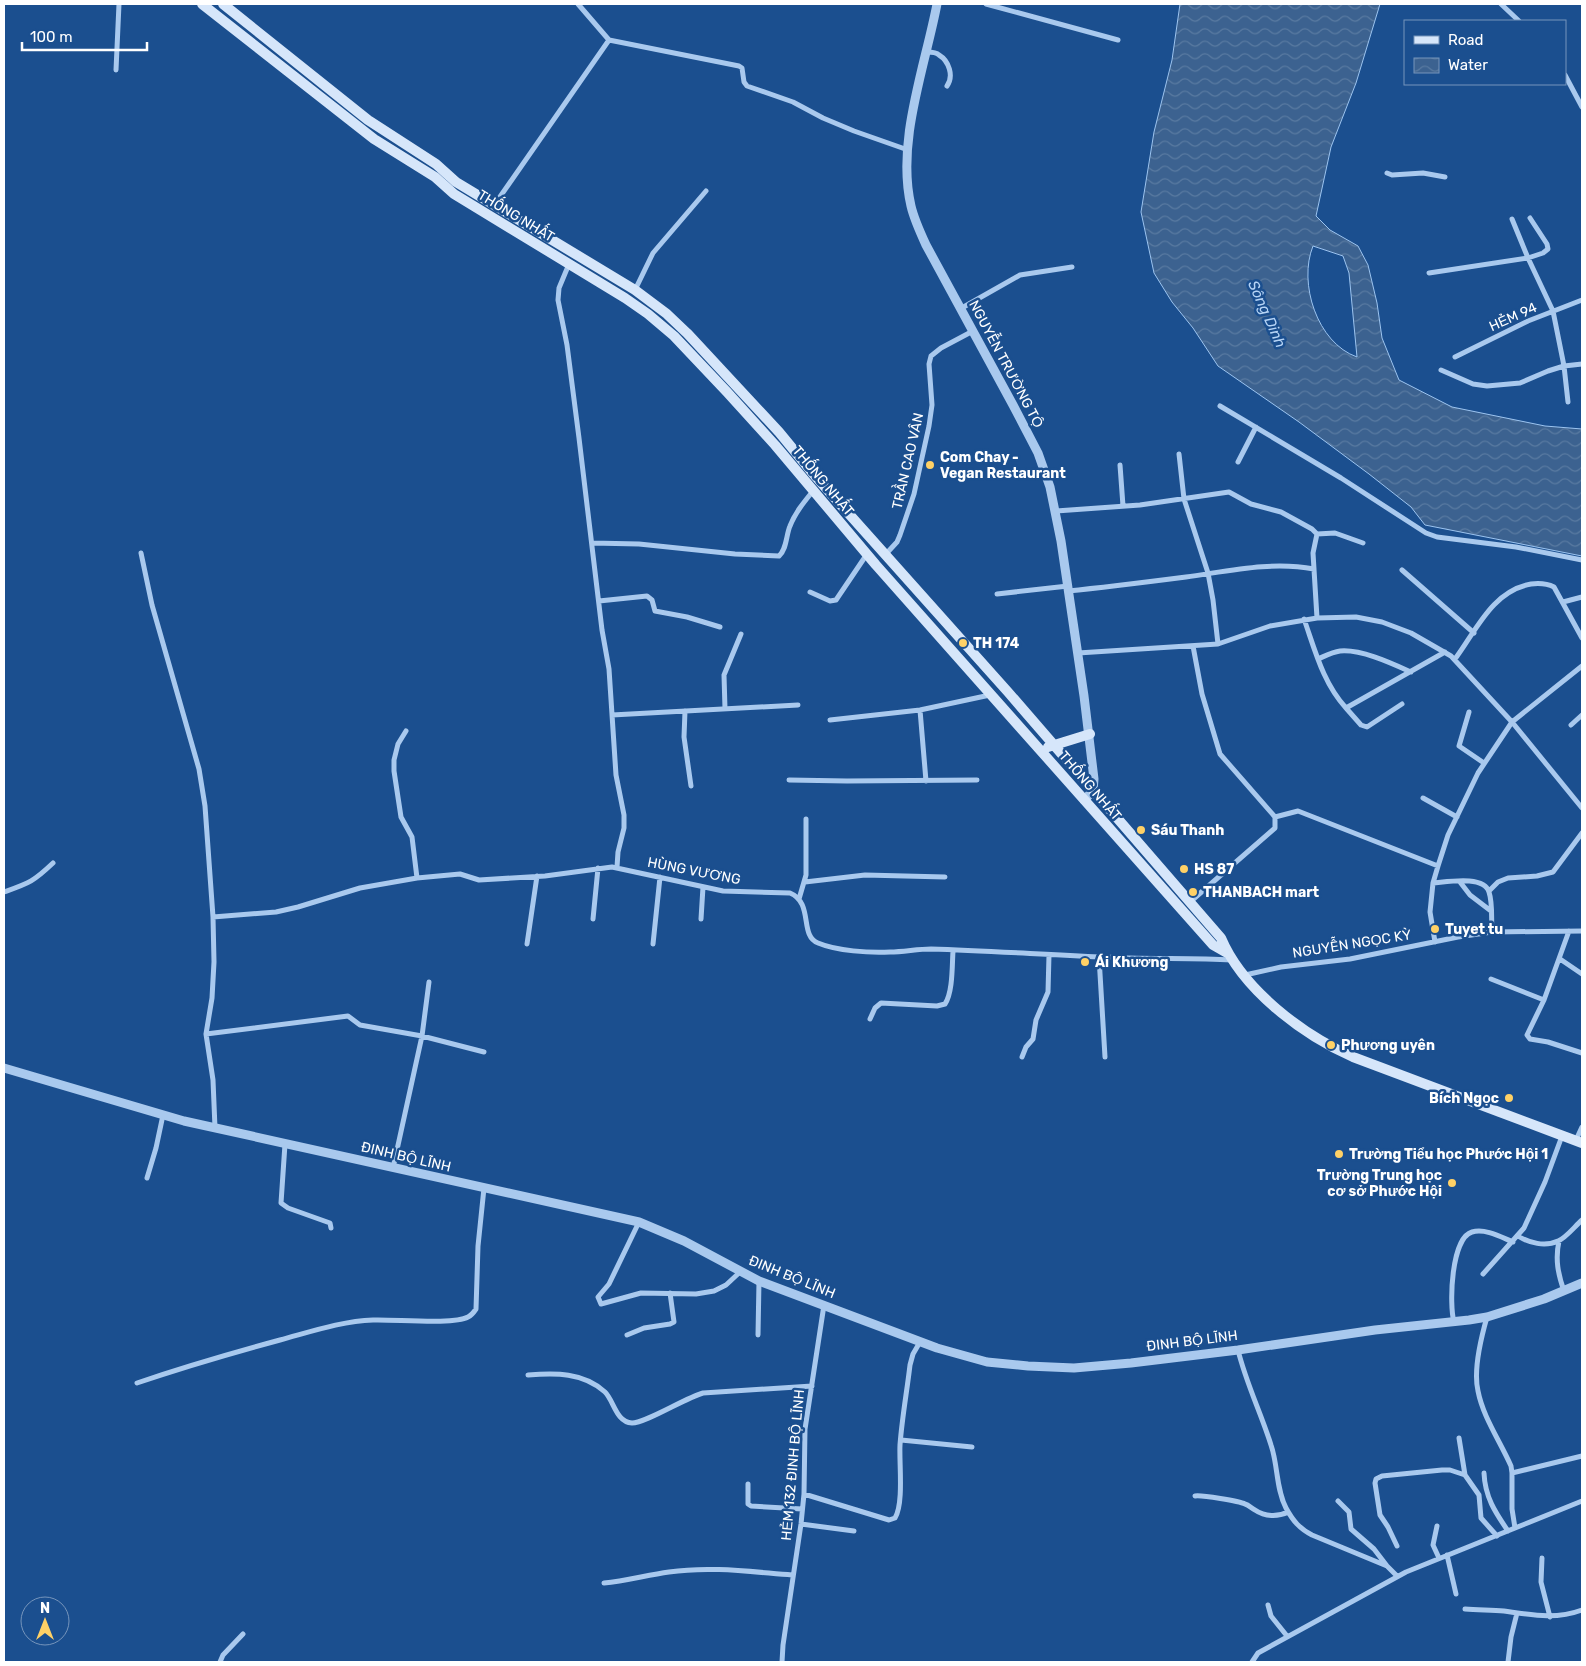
<svg xmlns="http://www.w3.org/2000/svg" width="1586" height="1666" font-family="Rubik,sans-serif">
	<style>
		.water { fill: url(#water-waves); stroke: #9cc4f0; fill-rule: evenodd }
		.lines { fill: none; stroke-linecap: round; stroke-linejoin: round }
		.minor { stroke: #a9c9ee; stroke-width: 5 }
		.tertiary { stroke: #a9c9ee; stroke-width: 9 }
		.secondary { stroke: #d6e6fa; stroke-width: 10 }
		.poi-dot { fill: #ffd166; stroke: #1b4f8f; stroke-width: 2 }
		.labels { text-anchor: middle; dominant-baseline: central; stroke-width: 5; stroke-linejoin: round; paint-order: stroke }
		.street-label { font-size: 14px; fill: #fff; stroke: #1b4f8f }
		.poi-label { font-size: 14px; font-weight: bold; fill: #fff; stroke: #1b4f8f; text-anchor: start }
		.water-label { font-size: 15px; font-style: italic; fill: #b5d3f5; stroke: #1b4f8f }
	</style>
	<defs>
		<pattern id="water-waves" width="16" height="10" patternUnits="userSpaceOnUse" patternTransform="scale(1.25)"><rect width="16" height="10" fill="#3c6290"/><path d="M0 5q4-4 8 0t8 0" fill="none" stroke="#597aa1"/></pattern>
	</defs>
	<rect width="100%" height="100%" fill="#1b4f8f"/>
	<path class="water" d="M 1180,4 L 1380,4 L 1356,83 L 1331,147 L 1316,216 L 1330,230 L 1358,246 L 1368,265 L 1377,303 L 1382,338 L 1399,380 L 1452,407 L 1545,426 L 1582,429 L 1582,556 L 1425,525 L 1411,507 L 1369,474 L 1299,422 L 1218,366 L 1193,328 L 1172,302 L 1154,273 L 1141,212 L 1154,132 L 1172,60 ZM 1313,246 L 1343,256 L 1349,273 L 1357,357 C 1317,343 1298,283 1313,246 Z"/>
	<g class="lines">
		<path class="minor" d="M 578,4 L 609,40 L 739,66 L 742,68 L 744,82 L 747,86 L 793,102 L 823,118 L 854,131 L 908,150
			M 986,4 L 1118,40
			M 1501,4 L 1519,21
			M 927,52 C 931,52 936,52 939,55 C 949,61 954,76 947,86
			M 116,70 L 119,4
			M 1565,75 L 1582,107
			M 1387,173 L 1392,175 L 1423,173 L 1445,177
			M 495,204 L 609,40
			M 1512,219 L 1528,258 L 1553,311 L 1564,366 L 1568,402
			M 569,264 L 559,288 L 558,300 L 567,345 L 579,438 L 602,630 L 609,669 L 616,775 L 624,815 L 624,828 L 618,852 L 617,867
			M 1429,273 L 1528,258 L 1543,253 L 1548,249 L 1547,244 L 1530,218
			M 635,290 L 653,253 L 706,191
			M 960,309 L 1020,275 L 1072,267
			M 1455,357 L 1528,321 L 1582,300
			M 1441,370 L 1473,384 L 1487,386 L 1520,383 L 1548,371 L 1564,366 L 1582,364
			M 1220,406 L 1341,478 L 1426,533 L 1437,537 L 1516,547 L 1582,560
			M 1179,454 L 1184,499 L 1208,573 L 1213,600 L 1218,644
			M 1238,462 L 1256,427
			M 1120,465 L 1123,506
			M 1056,511 L 1140,505 L 1229,492 L 1251,504 L 1281,512 L 1312,529 L 1317,534
			M 1317,534 L 1313,553 L 1317,618
			M 1317,534 L 1335,533 L 1363,543
			M 592,543 L 639,544 L 735,554 L 779,556 C 787,549 786,535 790,526 C 795,513 804,502 813,491
			M 141,553 L 152,605 L 199,769 L 205,806 L 213,917 L 214,962 L 212,998 L 206,1034 L 213,1080 L 215,1128
			M 885,555 L 897,542 L 900,535 L 914,494 L 929,426 L 932,405 L 929,364 L 931,356 L 941,348 L 973,331
			M 1402,570 L 1474,633
			M 1068,591 C 1108,587 1147,582 1186,577 C 1229,571 1271,561 1314,569
			M 810,592 L 830,601 L 836,600 L 867,554
			M 997,594 L 1068,586
			M 599,601 L 647,596 L 652,600 L 655,611 L 687,617 L 720,627
			M 1563,602 L 1582,597
			M 1304,619 C 1315,650 1323,683 1346,708 L 1445,652
			M 1078,653 L 1218,644 L 1270,626 L 1317,618 L 1356,617 L 1382,622 L 1411,633 L 1451,656 L 1512,722 L 1582,808
			M 1318,659 C 1325,656 1332,652 1340,651 C 1361,649 1391,663 1411,672
			M 1455,659 C 1476,631 1492,591 1531,584 C 1539,583 1546,583 1554,587 L 1582,638
			M 1346,708 L 1361,725 L 1367,727 L 1402,704
			M 725,709 L 724,675 L 741,634
			M 920,710 L 926,781
			M 685,711 L 684,737 L 691,786
			M 1469,712 L 1459,746 L 1484,763
			M 612,715 L 798,705
			M 830,720 L 920,710 L 990,695
			M 1571,725 L 1582,715
			M 406,731 L 398,744 L 394,760 L 394,771 L 401,817 L 412,837 L 417,878
			M 789,780 L 847,781 L 977,780
			M 1423,798 L 1457,817
			M 1275,817 L 1298,811 L 1438,866
			M 805,882 L 865,875 L 945,877
			M 1460,882 L 1470,895 L 1491,911
			M 1433,883 C 1447,882 1484,875 1489,892 C 1493,904 1491,920 1492,932
			M 1489,891 L 1498,882 L 1508,878 L 1537,876 L 1553,872 L 1582,833
			M 4,892 C 29,883 33,882 53,863
			M 799,899 L 806,875 L 806,819
			M 1190,902 L 1275,828 L 1275,817 L 1220,754 L 1202,694 L 1193,646
			M 213,917 L 276,912 L 298,907 L 360,888 L 417,878 L 460,874 L 479,880 L 545,876 L 612,867 L 723,891 L 790,893 C 814,903 799,936 818,943 C 837,951 869,953 890,952 C 904,952 917,949 931,949 C 997,951 1063,956 1129,958 C 1163,959 1197,958 1232,960
			M 593,919 L 598,868
			M 701,919 L 703,887
			M 1569,931 L 1544,1000 L 1527,1035 L 1530,1039 L 1548,1042 L 1582,1053
			M 1435,942 L 1430,912 L 1433,883 L 1438,866 L 1448,835 L 1478,773 L 1512,722 L 1582,666
			M 527,944 L 537,876
			M 653,944 L 660,877
			M 1099,957 L 1105,1057
			M 1560,959 L 1582,974
			M 1245,975 L 1281,967 L 1350,959 L 1458,937 L 1492,932 L 1582,931
			M 1491,979 L 1544,1000
			M 870,1019 L 875,1008 L 881,1003 L 937,1006 L 945,1004 C 953,992 952,965 953,951
			M 206,1034 L 348,1016 L 360,1025 L 422,1036 L 429,982
			M 1022,1057 L 1026,1047 L 1033,1039 L 1036,1020 L 1048,992 L 1049,955
			M 1576,1140 L 1582,1127
			M 285,1144 L 281,1203 L 288,1208 L 330,1223 L 331,1228
			M 393,1168 L 422,1036 L 484,1052
			M 147,1178 L 156,1148 L 163,1115
			M 639,1222 L 609,1284 L 598,1297 L 601,1304 L 641,1293 L 696,1294 L 714,1291 L 726,1285 L 740,1272
			M 1518,1236 C 1529,1243 1545,1247 1558,1241 C 1566,1238 1575,1226 1582,1220
			M 1559,1241 C 1555,1259 1558,1274 1564,1291
			M 1483,1274 L 1524,1228 L 1545,1182 L 1562,1136
			M 1487,1317 C 1481,1338 1473,1370 1478,1391 C 1483,1417 1500,1441 1511,1466 L 1512,1473 L 1512,1509 L 1515,1528
			M 1454,1322 C 1449,1305 1451,1238 1472,1232 C 1485,1228 1501,1237 1513,1242
			M 627,1335 L 644,1328 L 670,1324 L 674,1322 L 670,1293
			M 758,1335 L 759,1281
			M 1238,1350 C 1246,1383 1261,1413 1271,1445 C 1278,1465 1276,1489 1286,1508 C 1293,1521 1300,1529 1312,1535 L 1387,1566
			M 528,1375 C 555,1373 583,1372 605,1392 C 614,1401 616,1422 632,1423 C 646,1423 685,1398 703,1393 L 812,1386
			M 137,1383 C 184,1367 232,1353 280,1340 C 310,1332 342,1321 373,1320 C 394,1319 453,1325 468,1317 C 472,1315 474,1312 476,1309 L 478,1246 L 484,1188
			M 1459,1438 L 1465,1475 L 1479,1495 L 1481,1518 L 1497,1536
			M 901,1440 L 972,1447
			M 1484,1473 C 1485,1497 1495,1512 1508,1531
			M 1512,1473 L 1582,1456
			M 748,1484 L 748,1504 L 751,1506 L 802,1509
			M 804,1494 L 889,1520 L 895,1518 C 904,1503 899,1463 900,1445 C 902,1418 907,1391 910,1365 L 913,1354 L 920,1342
			M 1195,1496 C 1202,1495 1239,1501 1245,1504 C 1249,1505 1251,1508 1255,1510 C 1265,1517 1278,1517 1288,1512
			M 1338,1501 L 1349,1512 L 1351,1529 L 1374,1549 L 1387,1566 L 1397,1576
			M 801,1524 L 854,1531
			M 1437,1526 L 1433,1545 L 1439,1558
			M 1397,1546 L 1388,1527 L 1380,1515 L 1375,1483 L 1376,1479 L 1382,1476 L 1442,1470 L 1450,1470 L 1465,1475
			M 1447,1555 L 1456,1594
			M 1542,1558 L 1541,1582 L 1550,1617
			M 604,1583 C 626,1581 647,1575 669,1572 C 710,1566 752,1572 792,1575
			M 1268,1605 L 1271,1616 L 1287,1636
			M 1465,1609 C 1478,1610 1491,1610 1504,1611 C 1532,1615 1555,1620 1582,1610
			M 220,1662 L 223,1655 L 243,1634
			M 782,1662 L 783,1645 L 801,1524 L 804,1494 L 805,1429 L 824,1305
			M 1252,1662 L 1258,1653 L 1406,1572 L 1582,1501
			M 1508,1662 L 1511,1637 L 1517,1613"/>
		<path class="tertiary" d="M 937,4 C 925,67 896,142 911,206 C 914,219 920,232 926,245 L 1013,405 L 1038,453 L 1050,487 L 1061,541 L 1084,696 L 1094,779 L 1093,791 L 1084,800
			M 4,1068 L 184,1121 L 639,1222 L 684,1241 L 759,1281 L 937,1348 L 987,1362 L 1028,1366 L 1074,1368 L 1131,1363 L 1238,1350 L 1375,1330 L 1469,1320 L 1487,1317 L 1544,1299 L 1582,1283"/>
		<path class="secondary" d="M 202,4 L 374,139 L 435,177 L 454,194 L 625,298 L 648,314 L 674,336 L 727,392 L 775,445 L 876,565 L 1213,945 L 1227,953
			M 223,4 L 368,120 L 436,164 L 456,182 L 635,290 L 667,314 L 687,333 L 779,432 L 816,477 L 1008,692 L 1221,938 C 1243,990 1303,1035 1353,1057 L 1582,1143
			M 1048,747 L 1090,734"/>
	</g>
	<g class="poi-dot">
		<circle cx="930" cy="465" r="5"/>
		<circle cx="963" cy="643" r="5"/>
		<circle cx="1141" cy="830" r="5"/>
		<circle cx="1184" cy="869" r="5"/>
		<circle cx="1193" cy="892" r="5"/>
		<circle cx="1435" cy="929" r="5"/>
		<circle cx="1085" cy="962" r="5"/>
		<circle cx="1331" cy="1045" r="5"/>
		<circle cx="1509" cy="1098" r="5"/>
		<circle cx="1339" cy="1154" r="5"/>
		<circle cx="1452" cy="1183" r="5"/>
	</g>
	<g class="labels">
		<g class="street-label">
			<text transform="translate(516 216) rotate(31)">THỐNG NHẤT</text>
			<text transform="translate(1513 317) rotate(-24)">HẺM 94</text>
			<text transform="translate(1006 364) rotate(62)">NGUYỄN TRƯỜNG TỘ</text>
			<text transform="translate(908 461) rotate(-77)">TRẦN CAO VÂN</text>
			<text transform="translate(823 481) rotate(50)">THỐNG NHẤT</text>
			<text transform="translate(1090 786) rotate(49)">THỐNG NHẤT</text>
			<text transform="translate(694 871) rotate(11)">HÙNG VƯƠNG</text>
			<text transform="translate(1352 944) rotate(-9)">NGUYỄN NGỌC KỲ</text>
			<text transform="translate(406 1157) rotate(13)">ĐINH BỘ LĨNH</text>
			<text transform="translate(792 1277) rotate(22)">ĐINH BỘ LĨNH</text>
			<text transform="translate(1192 1341) rotate(-7)">ĐINH BỘ LĨNH</text>
			<text transform="translate(793 1465) rotate(-85)">HẺM 132 ĐINH BỘ LĨNH</text>
		</g>
		<g class="poi-label">
			<text x="940" y="457">Com Chay -<tspan x="940" dy="16">Vegan Restaurant</tspan></text>
			<text x="973" y="643">TH 174</text>
			<text x="1151" y="830">Sáu Thanh</text>
			<text x="1194" y="869">HS 87</text>
			<text x="1203" y="892">THANBACH mart</text>
			<text x="1445" y="929">Tuyet tu</text>
			<text x="1095" y="962">Ái Khương</text>
			<text x="1341" y="1045">Phương uyên</text>
			<text x="1499" y="1098" text-anchor="end">Bích Ngọc</text>
			<text x="1349" y="1154">Trường Tiểu học Phước Hội 1</text>
			<text x="1442" y="1175" text-anchor="end">Trường Trung học<tspan x="1442" dy="16">cơ sở Phước Hội</tspan></text>
		</g>
		<g class="water-label">
			<text transform="translate(1267 314) rotate(66)">Sông Dinh</text>
		</g>
	</g>
	<rect width="1586" height="1666" fill="none" stroke="#ffffff" stroke-width="10"/>
	<rect x="1404" y="20" width="162" height="65" fill="#1b4f8f" stroke="#7695bc"/>
	<rect x="1414" y="36" width="25" height="8" fill="#d6e6fa" stroke="#7695bc"/>
	<text x="1448" y="45" font-size="15" fill="#ffffff">Road</text>
	<rect x="1414" y="58" width="25" height="15" fill="url(#water-waves)" stroke="#7695bc"/>
	<text x="1448" y="70" font-size="15" fill="#ffffff">Water</text>
	<g transform="translate(45 1621)"><circle r="24" fill="#1b4f8f" stroke="#7695bc"/>
	<path d="M0-4L9 19L0 12L-9 19Z" fill="#ffd166"/>
	<text y="-8" font-size="14" font-weight="bold" text-anchor="middle" fill="#ffffff">N</text>
	</g>
	<path d="M22 42v8h125v-8" fill="none" stroke="#ffffff" stroke-width="2.5"/>
	<text x="30" y="42" font-size="15" fill="#ffffff" stroke="#1b4f8f" stroke-width="4" paint-order="stroke">100 m</text>
</svg>
